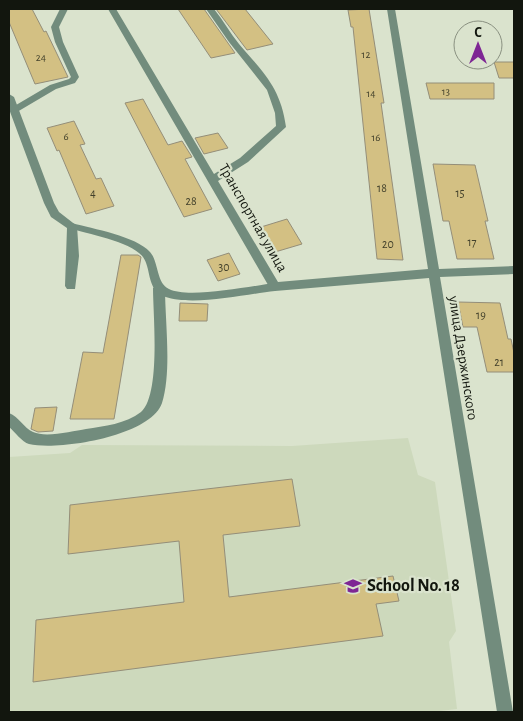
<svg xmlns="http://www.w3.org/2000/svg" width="523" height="721" font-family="'Alegreya Sans',sans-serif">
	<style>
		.built { fill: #cdd9bc }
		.building { fill: #d3c083; stroke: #948e79 }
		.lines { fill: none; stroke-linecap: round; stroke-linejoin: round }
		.lane { fill: #728c7d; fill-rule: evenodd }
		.street { fill: #728c7d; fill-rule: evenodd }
		.labels { text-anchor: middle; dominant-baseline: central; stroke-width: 4.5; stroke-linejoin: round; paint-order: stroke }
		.far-number-label { font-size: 11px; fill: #42402b }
		.number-label { font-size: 12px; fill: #42402b }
		.street-label { font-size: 15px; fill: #12160e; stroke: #dae3cd }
		.near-poi-label { font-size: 18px; font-weight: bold; fill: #12160e; stroke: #dae3cd; text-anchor: start }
	</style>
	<rect width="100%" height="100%" fill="#dae3cd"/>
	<path class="built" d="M 408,438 L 418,475 L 435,482 L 456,631 L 449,642 L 457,709 L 431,712 L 9,712 L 9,457 L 70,453 L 82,445 L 292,446 Z"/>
	<path class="building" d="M 9,9 L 32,9 L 44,32 L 46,31 L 68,77 L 35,84 L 9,22 Z
		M 178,9 L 204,9 L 235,53 L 211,58 Z
		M 216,9 L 245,9 L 273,44 L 247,50 Z
		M 369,9 L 384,103 L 381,103 L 403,260 L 377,259 L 353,27 L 351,27 L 348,10 Z
		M 494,62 L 514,62 L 514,78 L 499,78 Z
		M 426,83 L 494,83 L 494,99 L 430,99 Z
		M 143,99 L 168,145 L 182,141 L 192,157 L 185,159 L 212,209 L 184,217 L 125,103 Z
		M 74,121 L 85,144 L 80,145 L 96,179 L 101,178 L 114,206 L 86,214 L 59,150 L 57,151 L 47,128 Z
		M 218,133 L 228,148 L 204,154 L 195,138 Z
		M 433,164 L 475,165 L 488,221 L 485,221 L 494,259 L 457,259 L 449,221 L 443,221 Z
		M 287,219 L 302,244 L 275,252 L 261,227 Z
		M 229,253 L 240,274 L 218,281 L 207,260 Z
		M 121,255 L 138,255 L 141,257 L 114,419 L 70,419 L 83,352 L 103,353 Z
		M 458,302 L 500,303 L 508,339 L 511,339 L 514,353 L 514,372 L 487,372 L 477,327 L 463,327 Z
		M 180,303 L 208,304 L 207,321 L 179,321 Z
		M 57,407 L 53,431 L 38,432 L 31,429 L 35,408 Z
		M 292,479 L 300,526 L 223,535 L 229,597 L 393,576 L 399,601 L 376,604 L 383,636 L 33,682 L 36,620 L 184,602 L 179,541 L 68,554 L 70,505 Z"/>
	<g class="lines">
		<path class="lane" d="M 60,9 L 68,9 L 59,27 L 63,42 L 79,77 L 75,83 L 56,89 L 17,112 L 11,112 L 11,108 L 50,85 L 69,79 L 71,77 L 55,42 L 51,27 Z
			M 72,223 C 93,229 136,236 150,252 C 159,262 156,283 169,289 C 188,299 251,286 275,283 L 280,287 L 275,291 C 246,294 187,308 161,295 C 147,287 151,268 143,257 C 131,241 87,234 69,228 L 67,226 Z"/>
		<path class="street" d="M 108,9 L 116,9 L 214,174 L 240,158 L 276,126 L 275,113 L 267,90 L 229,42 L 206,9 L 214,9 C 223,20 230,33 239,44 C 263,72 281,88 286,127 L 248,162 L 218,181 L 278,282 L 428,269 L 387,9 L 395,9 L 439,269 L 514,266 L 514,274 L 440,277 L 513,712 L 497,712 L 429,278 L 275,291 L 271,290 Z
			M 9,94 L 14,97 L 54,203 L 59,212 L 77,226 L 79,256 L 75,289 L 67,289 L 65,286 L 67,228 L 51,217 L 44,203 L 9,109 Z
			M 159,284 L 165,288 C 165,321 172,371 162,403 C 151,436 59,451 29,444 C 22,442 15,432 9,427 L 9,413 C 19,417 24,428 33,432 C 46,438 73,431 86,429 C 104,426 126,424 141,412 C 161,394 153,315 153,288 Z"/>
	</g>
	<defs>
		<g id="school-bare" transform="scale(1.35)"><path d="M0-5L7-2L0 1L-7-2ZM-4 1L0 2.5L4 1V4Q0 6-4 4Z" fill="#7e2694" stroke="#dae3cd" stroke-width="2.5" paint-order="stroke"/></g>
	</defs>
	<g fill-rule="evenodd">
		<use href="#school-bare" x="353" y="586"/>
	</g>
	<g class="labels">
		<g class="far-number-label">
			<text x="366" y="54">12</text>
			<text x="41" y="57">24</text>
			<text x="446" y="91">13</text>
			<text x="371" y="93">14</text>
			<text x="66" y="136">6</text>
			<text x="376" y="137">16</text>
		</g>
		<g class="number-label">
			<text x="382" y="188">18</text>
			<text x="93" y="193">4</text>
			<text x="460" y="193">15</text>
			<text x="191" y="201">28</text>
			<text x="472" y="242">17</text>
			<text x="388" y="244">20</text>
			<text x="224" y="267">30</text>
			<text x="481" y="315">19</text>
			<text x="499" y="362">21</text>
		</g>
		<g class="street-label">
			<text transform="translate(253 218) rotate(60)">Транспортная улица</text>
			<text transform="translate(463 358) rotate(81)">улица Дзержинского</text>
		</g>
		<g class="near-poi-label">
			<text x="367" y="586">School No. 18</text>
		</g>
	</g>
	<rect width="523" height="721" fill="none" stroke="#12160e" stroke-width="20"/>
	<g transform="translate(478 45)"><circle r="24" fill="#dae3cd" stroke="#8a9181"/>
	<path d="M0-4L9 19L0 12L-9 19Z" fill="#7e2694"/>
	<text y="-8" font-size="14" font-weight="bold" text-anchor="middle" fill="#12160e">С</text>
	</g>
</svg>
